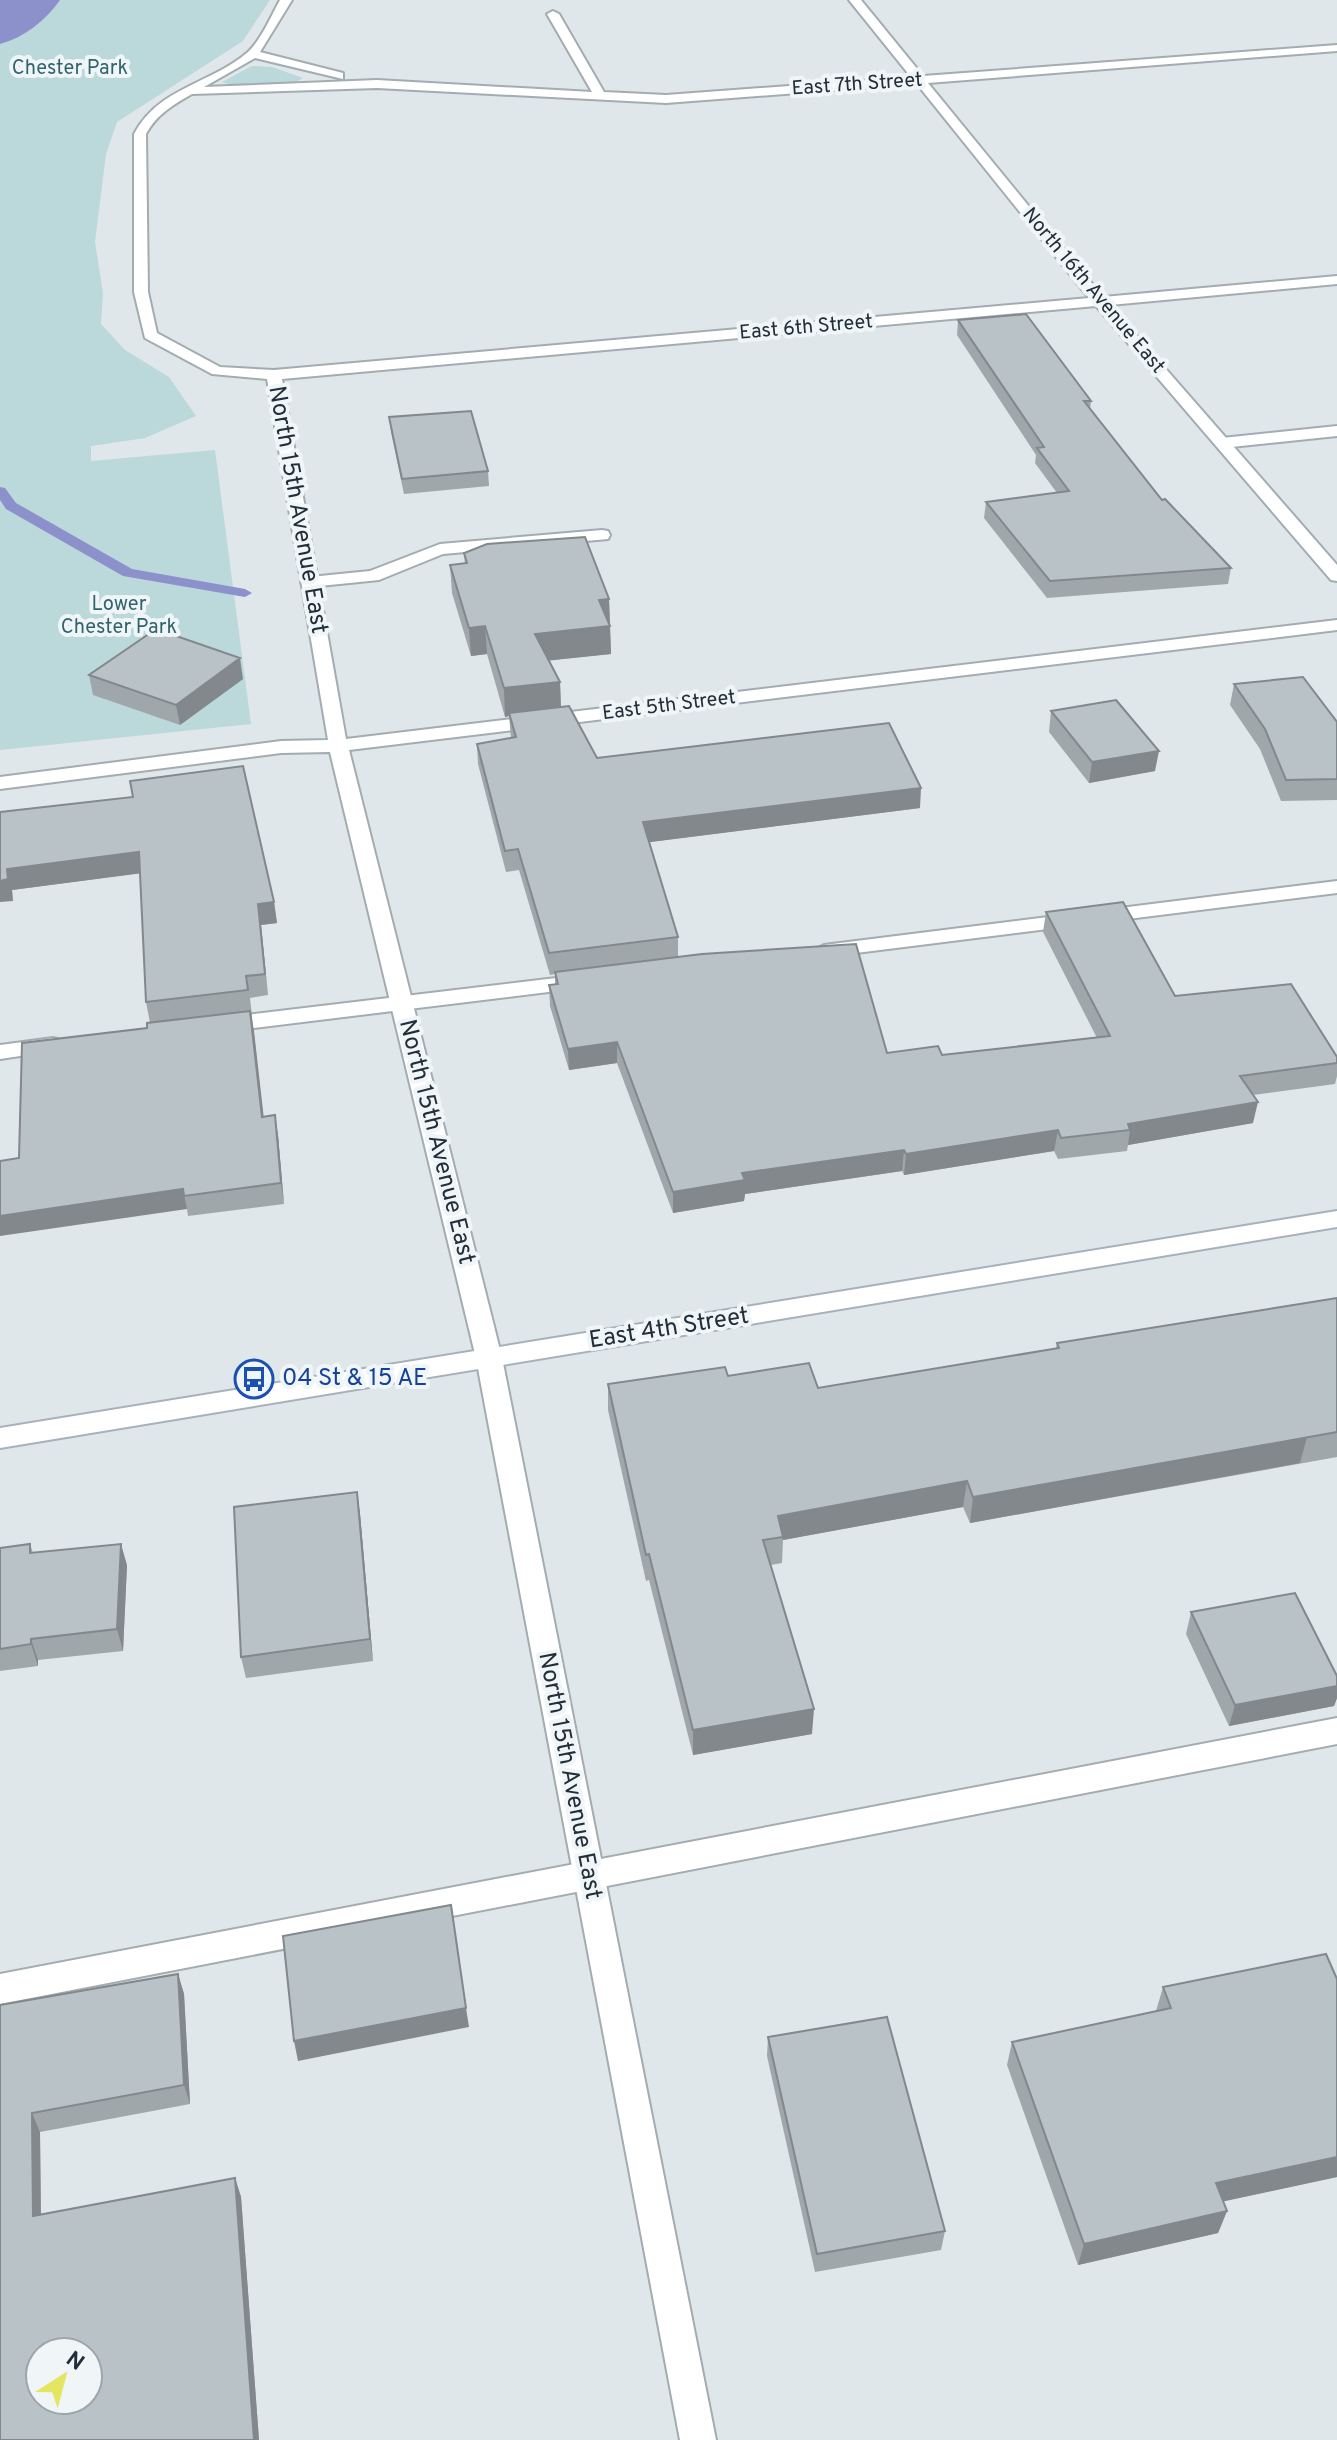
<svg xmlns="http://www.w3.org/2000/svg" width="1337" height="2440" font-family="Overpass,sans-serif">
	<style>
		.green { fill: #bbd8da }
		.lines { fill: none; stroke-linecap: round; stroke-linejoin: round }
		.stream { fill: #8c91cb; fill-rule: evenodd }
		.river { fill: #8c91cb; fill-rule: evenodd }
		.lane-casing { stroke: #a3acb1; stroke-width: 4 }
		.street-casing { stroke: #a3acb1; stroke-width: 4 }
		.secondary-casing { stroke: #a6b1bb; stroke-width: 4 }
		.lane { fill: #fff; fill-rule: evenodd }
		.street { fill: #fff; fill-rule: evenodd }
		.secondary { fill: #fff; fill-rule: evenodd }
		.wall { fill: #9fa7ab }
		.shaded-wall { fill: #82888b }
		.building { fill: #b9c2c7; stroke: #82888b; stroke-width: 2; fill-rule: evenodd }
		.labels { text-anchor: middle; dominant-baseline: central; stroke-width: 8; stroke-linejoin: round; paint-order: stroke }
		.far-park-label { font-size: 20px; fill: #30636c; stroke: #f0f5f7 }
		.far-street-label { font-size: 20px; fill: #222e39; stroke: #f0f5f7 }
		.street-label { font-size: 24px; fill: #222e39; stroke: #f0f5f7 }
		.transit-label { font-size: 24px; fill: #164399; stroke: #f0f5f7; text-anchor: start }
	</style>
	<rect width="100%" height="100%" fill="#e0e7ea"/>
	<path class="green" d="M 0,0 L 270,0 L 243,41 L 117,122 L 106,154 L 95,242 L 103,293 L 101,324 L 125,350 L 169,377 L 196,416 L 145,438 L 91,446 L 91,461 L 215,450 L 251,724 L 0,750 Z
		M 252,66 L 272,67 L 303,78 L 296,82 L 234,86 L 222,82 Z"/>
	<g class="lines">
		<path class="stream" d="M 0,487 L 5,488 L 16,503 L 132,569 L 245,589 L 252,593 L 245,597 L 123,576 L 6,509 L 0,500 Z"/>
		<path class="river" d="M 0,0 L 60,0 C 45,21 25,37 0,44 Z"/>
		<g class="lane-casing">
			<path id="lane" d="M 1337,426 L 1337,436 L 1222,448 L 1214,443 L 1222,438 Z
				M 602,530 L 608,531 L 610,535 L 608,539 L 443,554 L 379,580 L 310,587 L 301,582 L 310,577 L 370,571 L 440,544 Z
				M 1337,881 L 1337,893 L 824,957 L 813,951 L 824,945 Z
				M 581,975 L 592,982 L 589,987 L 221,1032 L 213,1030 L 210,1025 L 213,1020 L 221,1018 Z
				M 53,1038 L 61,1040 L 64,1045 L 61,1050 L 0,1059 L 0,1045 Z
				M 1337,1718 L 1337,1744 L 0,2004 L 0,1974 Z"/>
		</g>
		<g class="street-casing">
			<path id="street" d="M 280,0 L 292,0 L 260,52 L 343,73 L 343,79 L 255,58 L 204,87 L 377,80 L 592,92 L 547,14 L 553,11 L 559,14 L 604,92 L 666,95 L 911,77 L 849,0 L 861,0 L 923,76 L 1337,45 L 1337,51 L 928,83 L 1103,297 L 1337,276 L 1337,284 L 1110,305 L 1337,565 L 1337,581 L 1331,580 L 1096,306 L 282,379 L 346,739 L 1337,620 L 1337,630 L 349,750 L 502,1358 L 716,2440 L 680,2440 L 476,1358 L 330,752 L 281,753 L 0,789 L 0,777 L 281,741 L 328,740 L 267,379 L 212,374 L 145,338 L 134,292 L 134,134 C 159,87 211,84 248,52 C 261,40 271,16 280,0 ZM 917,84 L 1089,298 L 274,370 L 220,367 L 157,333 L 148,292 L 146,134 C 157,114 173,105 192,94 L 377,88 L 666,103 Z"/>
		</g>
		<g class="secondary-casing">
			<path id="secondary" d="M 1337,1211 L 1337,1227 L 0,1448 L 0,1428 Z"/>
		</g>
		<use href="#lane" class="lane"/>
		<use href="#street" class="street"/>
		<use href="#secondary" class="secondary"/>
	</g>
	<path class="wall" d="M 958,320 L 1091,401 L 1090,409 L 1162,500 L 1231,568 L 1228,584 L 1047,598 L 984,518 L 986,502 L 1057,493 L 1035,463 L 1036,455 L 957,335 Z
		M 389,417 L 488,471 L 489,486 L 404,494 L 391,432 Z
		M 464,553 L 609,599 L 611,654 L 549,660 L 560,682 L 561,707 L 597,758 L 920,808 L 649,842 L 678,937 L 678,957 L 887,1053 L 942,1055 L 1097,1038 L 1043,932 L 1046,912 L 1175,996 L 1337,1057 L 1337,1076 L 1335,1084 L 1253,1095 L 1253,1123 L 1128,1145 L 1127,1151 L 1058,1159 L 1054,1151 L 904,1175 L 902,1171 L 745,1194 L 744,1201 L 673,1213 L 617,1063 L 569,1070 L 550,1006 L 549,985 L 555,984 L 555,974 L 550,975 L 519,870 L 506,872 L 478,764 L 477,744 L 511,738 L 509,716 L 505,717 L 487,654 L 471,656 L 452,593 L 450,565 L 465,564 Z
		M 89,675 L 243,679 L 180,725 L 93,695 Z
		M 1234,684 L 1337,722 L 1337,800 L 1281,801 L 1260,749 L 1230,705 Z
		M 1051,711 L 1155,771 L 1089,783 L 1049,732 Z
		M 0,812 L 274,902 L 277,923 L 261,925 L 268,995 L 250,998 L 263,1116 L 278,1135 L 284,1204 L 188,1216 L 187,1209 L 19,1158 L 147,1028 L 150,1023 L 146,1002 L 140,873 L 12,890 L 13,901 Z
		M 1337,1298 L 1337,1457 L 970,1523 L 963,1507 L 783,1540 L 782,1563 L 771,1565 L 812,1734 L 693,1755 L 649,1580 L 646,1581 L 608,1410 L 608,1384 L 728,1376 L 818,1388 L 1056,1348 L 1057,1343 Z
		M 357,1492 L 360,1514 L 373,1661 L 246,1678 L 241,1657 Z
		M 30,1544 L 33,1553 L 127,1565 L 123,1651 L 38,1660 L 38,1666 L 0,1671 L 0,1548 Z
		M 1191,1612 L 1337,1676 L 1337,1698 L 1334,1706 L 1229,1726 L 1186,1634 Z
		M 178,1974 L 184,1994 L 190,2104 L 40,2132 L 41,2215 L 235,2178 L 241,2197 L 259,2440 L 0,2440 L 0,2005 Z
		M 1337,1979 L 1337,2177 L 1223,2201 L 1227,2211 L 1218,2233 L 1078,2265 L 1007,2065 L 1012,2042 L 1156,2011 L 1163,1987 Z
		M 768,2037 L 945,2231 L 941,2250 L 815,2272 L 767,2056 Z"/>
	<path class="shaded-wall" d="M 609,599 L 611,654 L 536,662 L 535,634 L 599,600 Z
		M 485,626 L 487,654 L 471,656 L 469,628 Z
		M 240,658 L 243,679 L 180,725 L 176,705 Z
		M 560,682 L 561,710 L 509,713 L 509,716 L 505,717 L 504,688 Z
		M 1159,751 L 1155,771 L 1089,783 L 1092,762 Z
		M 921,788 L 920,808 L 643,843 L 643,822 Z
		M 139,852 L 143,873 L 12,890 L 13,901 L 0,902 L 0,881 L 7,869 Z
		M 274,902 L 277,923 L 261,925 L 268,995 L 258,904 Z
		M 250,1011 L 254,1031 L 266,1137 L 262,1117 Z
		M 617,1042 L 617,1063 L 569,1070 L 568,1049 Z
		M 1258,1102 L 1253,1123 L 1128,1145 L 1130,1130 L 1128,1124 Z
		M 275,1115 L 278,1135 L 284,1204 L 281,1183 Z
		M 1058,1130 L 1054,1151 L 904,1175 L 906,1154 Z
		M 904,1150 L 902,1171 L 745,1194 L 744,1201 L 673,1213 L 673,1192 L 742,1173 Z
		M 183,1189 L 187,1209 L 0,1236 L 0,1216 Z
		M 1307,1437 L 1300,1463 L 970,1523 L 973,1497 Z
		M 967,1481 L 963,1507 L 783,1540 L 778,1516 Z
		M 357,1492 L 360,1514 L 373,1661 L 370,1639 Z
		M 121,1544 L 127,1565 L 123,1651 L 117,1629 Z
		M 31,1639 L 38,1660 L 38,1666 L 31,1644 Z
		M 1337,1686 L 1337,1698 L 1334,1706 L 1229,1726 L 1235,1705 Z
		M 814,1709 L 812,1734 L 693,1755 L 693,1730 Z
		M 178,1974 L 184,1994 L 190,2104 L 184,2085 Z
		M 466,2008 L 469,2027 L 298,2061 L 294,2041 Z
		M 32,2113 L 40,2132 L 41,2234 L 33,2216 Z
		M 1337,2157 L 1337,2177 L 1207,2205 L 1216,2183 Z
		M 235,2178 L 241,2197 L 259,2440 L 254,2440 Z
		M 1227,2211 L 1218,2233 L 1078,2265 L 1084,2244 Z"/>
	<path class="building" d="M 1026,314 L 1091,401 L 1084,401 L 1162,500 L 1165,499 L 1231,568 L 1050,581 L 986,502 L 1069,491 L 1037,448 L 1044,447 L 958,320 Z
		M 471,411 L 488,471 L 402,479 L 389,417 Z
		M 585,537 L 609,599 L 599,600 L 610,626 L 535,634 L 560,682 L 504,688 L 485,626 L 469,628 L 450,565 L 467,563 L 464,553 L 487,544 Z
		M 156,629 L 240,658 L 176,705 L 89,675 Z
		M 1303,677 L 1337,722 L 1337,779 L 1286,780 L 1265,729 L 1234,684 Z
		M 1116,700 L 1159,751 L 1092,762 L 1051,711 Z
		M 569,706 L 597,758 L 889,723 L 921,788 L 643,822 L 678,937 L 549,953 L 518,849 L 505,851 L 477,744 L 516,737 L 509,713 Z
		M 243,766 L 274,902 L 258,904 L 265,974 L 246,976 L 248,990 L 146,1002 L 139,852 L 7,869 L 8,879 L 0,881 L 0,812 L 133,797 L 130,781 Z
		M 1123,902 L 1175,996 L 1291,984 L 1337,1057 L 1337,1063 L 1240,1076 L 1258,1102 L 1128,1124 L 1130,1130 L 1061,1138 L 1058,1130 L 906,1154 L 904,1150 L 742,1173 L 745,1180 L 673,1192 L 617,1042 L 568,1049 L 549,985 L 558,984 L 555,972 L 702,954 L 856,944 L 887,1053 L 938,1046 L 942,1055 L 1110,1036 L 1046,912 Z
		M 250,1011 L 262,1117 L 275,1115 L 281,1183 L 184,1196 L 183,1189 L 0,1216 L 0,1161 L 19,1158 L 22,1043 L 147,1028 L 147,1023 Z
		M 1337,1298 L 1337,1432 L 973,1497 L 967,1481 L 778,1516 L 783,1537 L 763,1540 L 814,1709 L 693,1730 L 649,1554 L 646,1555 L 608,1384 L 725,1367 L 728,1376 L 809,1363 L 818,1388 L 1059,1348 L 1057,1343 Z
		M 357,1492 L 370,1639 L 241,1657 L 234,1507 Z
		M 30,1544 L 30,1553 L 121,1544 L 117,1629 L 31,1639 L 31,1644 L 0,1649 L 0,1548 Z
		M 1295,1593 L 1337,1676 L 1337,1686 L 1235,1705 L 1191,1612 Z
		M 451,1905 L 466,2008 L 294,2041 L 283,1936 Z
		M 1326,1954 L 1337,1979 L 1337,2157 L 1216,2183 L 1227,2211 L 1084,2244 L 1012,2042 L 1171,2008 L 1163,1987 Z
		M 178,1974 L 184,2085 L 32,2113 L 33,2216 L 235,2178 L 254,2440 L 0,2440 L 0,2005 ZM 40,2352 L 88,2352 L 88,2400 L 40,2400 Z
		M 887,2017 L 945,2231 L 817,2254 L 768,2037 Z"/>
	<defs>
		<g id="bus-ring" transform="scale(2)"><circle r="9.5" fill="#f0f5f7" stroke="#1a4fb4" stroke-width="1.5"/><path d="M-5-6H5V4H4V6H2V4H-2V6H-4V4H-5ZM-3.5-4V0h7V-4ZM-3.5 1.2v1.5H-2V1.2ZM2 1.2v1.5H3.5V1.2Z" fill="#1a4fb4"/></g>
	</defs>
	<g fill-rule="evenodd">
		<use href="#bus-ring" x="254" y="1379"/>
	</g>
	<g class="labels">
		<g class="far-park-label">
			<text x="70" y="69">Chester Park</text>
			<text x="119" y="605">Lower<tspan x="119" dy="23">Chester Park</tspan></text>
		</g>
		<g class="far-street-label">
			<text transform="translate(857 85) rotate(-4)">East 7th Street</text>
			<text transform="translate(1093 291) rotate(50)">North 16th Avenue East</text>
			<text transform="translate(806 328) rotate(-5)">East 6th Street</text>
			<text transform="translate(669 706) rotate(-7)">East 5th Street</text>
		</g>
		<g class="street-label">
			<text transform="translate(297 510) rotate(80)">North 15th Avenue East</text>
			<text transform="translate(436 1142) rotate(76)">North 15th Avenue East</text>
			<text transform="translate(669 1329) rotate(-9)">East 4th Street</text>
			<text transform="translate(569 1776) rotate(79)">North 15th Avenue East</text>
		</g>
		<g class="transit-label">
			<text x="282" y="1379">04 St &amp; 15 AE</text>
		</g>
	</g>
	<g transform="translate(64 2376) rotate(36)"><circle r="38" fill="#f0f5f7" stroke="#9ea5ab" stroke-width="2"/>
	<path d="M0-6L14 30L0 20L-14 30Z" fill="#e4e662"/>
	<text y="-12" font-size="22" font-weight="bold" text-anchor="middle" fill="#222e39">N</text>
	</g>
</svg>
